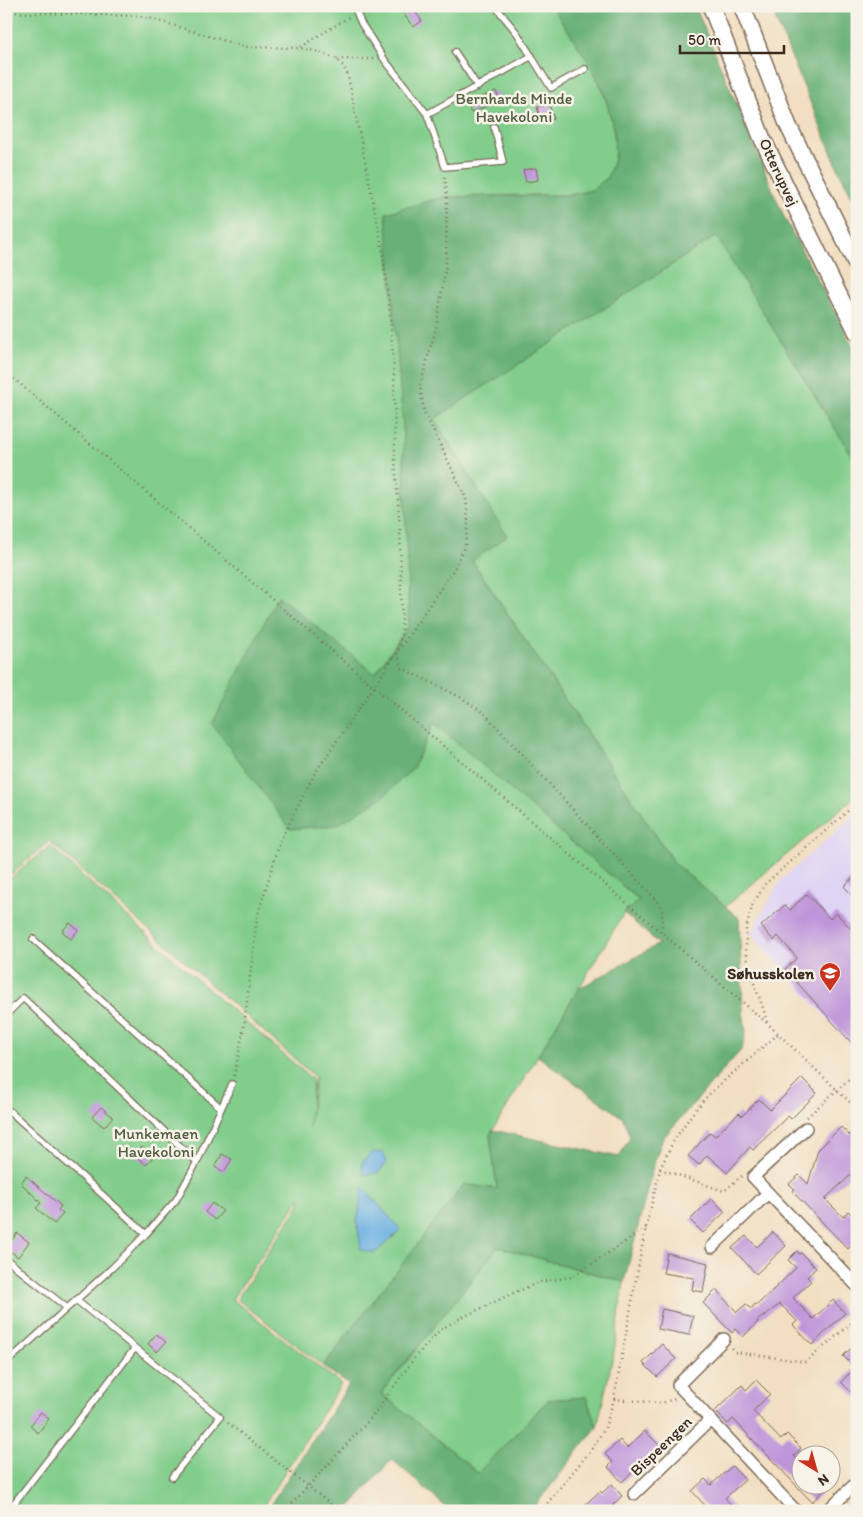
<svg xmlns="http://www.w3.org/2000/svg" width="863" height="1517" font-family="Itim,sans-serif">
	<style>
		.built { fill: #e0d4f4 }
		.green { fill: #81cd8b; stroke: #5e7c54 }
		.forest { fill: #68b077; stroke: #526d4a }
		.water { fill: #6bb1e2; stroke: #536e80 }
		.building { fill: #bf95da }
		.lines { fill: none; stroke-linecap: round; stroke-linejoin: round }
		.service-casing { stroke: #7b6957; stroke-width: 8 }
		.minor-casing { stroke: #7b6957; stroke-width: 14 }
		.secondary-casing { stroke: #7b6957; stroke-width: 19 }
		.path { stroke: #7b6957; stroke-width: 2.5; stroke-dasharray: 1 4; stroke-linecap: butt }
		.service { stroke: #fff; stroke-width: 5.5 }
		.minor { stroke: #fff; stroke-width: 11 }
		.secondary { stroke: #fff; stroke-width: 16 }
		.labels { text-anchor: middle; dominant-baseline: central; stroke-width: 5; stroke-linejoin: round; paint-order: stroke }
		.park-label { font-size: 16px; fill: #505b3f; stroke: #f7f3e8 }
		.street-label { font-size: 16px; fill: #3b2a1e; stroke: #f7f3e8 }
		.poi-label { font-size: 16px; font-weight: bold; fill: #3b2a1e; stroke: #f7f3e8; text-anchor: end }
	</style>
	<rect width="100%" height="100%" fill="#f7f3e8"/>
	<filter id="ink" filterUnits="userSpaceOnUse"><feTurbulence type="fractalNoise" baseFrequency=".02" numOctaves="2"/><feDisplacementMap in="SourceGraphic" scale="10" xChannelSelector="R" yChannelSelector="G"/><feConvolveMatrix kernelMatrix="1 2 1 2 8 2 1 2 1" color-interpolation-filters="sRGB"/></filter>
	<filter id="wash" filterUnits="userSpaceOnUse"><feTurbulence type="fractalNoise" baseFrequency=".0096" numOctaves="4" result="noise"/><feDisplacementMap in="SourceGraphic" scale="20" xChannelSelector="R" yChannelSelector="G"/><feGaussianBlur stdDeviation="1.12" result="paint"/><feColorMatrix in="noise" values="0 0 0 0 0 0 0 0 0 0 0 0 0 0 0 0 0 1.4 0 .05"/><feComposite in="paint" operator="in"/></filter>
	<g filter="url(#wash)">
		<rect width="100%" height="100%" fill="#f2dec0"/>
		<path class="built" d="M 857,813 L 857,1052 L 750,933 L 781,880 Z"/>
		<path class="green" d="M 6,6 L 552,6 C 565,26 580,46 592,66 C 607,96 635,172 591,190 C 574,197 553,195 535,195 C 504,196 474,196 443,197 L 403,425 L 409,625 L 375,674 L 413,768 L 434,722 L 639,900 L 624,913 L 490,1135 L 497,1189 L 464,1185 L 323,1366 L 237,1299 L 300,1204 L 301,1197 L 232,1299 L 341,1384 L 260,1511 L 6,1511 L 6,882 L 50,846 L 183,967 L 313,1080 L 309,1128 L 315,1077 L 49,841 L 6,879 Z
			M 716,236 L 857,464 L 857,795 L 725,907 L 675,864 L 472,560 L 507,536 L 434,419 Z
			M 498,1246 L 624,1282 L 614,1352 L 597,1427 L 586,1397 L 548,1400 L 478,1474 L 381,1394 Z"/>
		<path class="forest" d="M 552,6 L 695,6 L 785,219 L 857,354 L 857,464 L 716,236 L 434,419 L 507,536 L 472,561 L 675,864 L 739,918 L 743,1010 L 746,1032 L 742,1049 L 663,1138 L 654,1163 L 624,1282 L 498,1247 L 381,1393 L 478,1473 L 548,1400 L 586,1397 L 597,1427 L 531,1511 L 450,1511 L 392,1459 L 346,1511 L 266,1511 L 349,1385 L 323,1366 L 464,1184 L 497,1189 L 490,1135 L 493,1130 L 619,1157 L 630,1137 L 623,1118 L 538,1056 L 578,989 L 659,944 L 624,913 L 639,900 L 434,723 L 413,768 L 383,797 L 337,825 L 290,829 L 212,724 L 278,596 L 375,674 L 409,625 L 403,425 L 386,213 L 443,197 L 570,195 L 592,190 L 607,178 L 615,157 L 614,131 L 605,95 L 591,66 Z
			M 770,6 L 857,6 L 857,206 L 840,173 Z"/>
		<path class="water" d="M 373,1152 L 384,1153 L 386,1164 L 378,1173 L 363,1175 L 362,1162 Z
			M 363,1187 L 401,1230 L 375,1253 L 361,1250 L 357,1222 Z"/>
		<g id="blocks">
			<path class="building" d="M 398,6 L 411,6 L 422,21 L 413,27 Z
				M 496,91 L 500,100 L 471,113 L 467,104 Z
				M 549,104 L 554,119 L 541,122 L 537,107 Z
				M 536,168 L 538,180 L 526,182 L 523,170 Z
				M 857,874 L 857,901 L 844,886 Z
				M 807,894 L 830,919 L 836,913 L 857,935 L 857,1049 L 785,969 L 797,958 L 778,936 L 774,941 L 761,926 L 785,905 L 790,910 Z
				M 70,923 L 78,930 L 71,939 L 62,931 Z
				M 802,1078 L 817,1093 L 791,1119 L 788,1116 L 753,1150 L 750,1147 L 727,1173 L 707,1155 L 699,1165 L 688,1156 L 710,1132 L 715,1136 L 739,1113 L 742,1116 L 759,1099 L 770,1110 Z
				M 101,1107 L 113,1117 L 104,1127 L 92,1117 Z
				M 841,1127 L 849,1135 L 857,1127 L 857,1169 L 825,1199 L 843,1217 L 848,1211 L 857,1220 L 857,1241 L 848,1249 L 792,1191 L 795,1189 L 789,1184 L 799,1175 L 808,1184 L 818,1150 Z
				M 142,1147 L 153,1157 L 146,1165 L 135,1155 Z
				M 222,1154 L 232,1159 L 224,1172 L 215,1167 Z
				M 26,1176 L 61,1206 L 58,1210 L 63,1214 L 54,1224 L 36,1208 L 41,1203 L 21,1183 Z
				M 712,1198 L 725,1212 L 703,1233 L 690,1220 Z
				M 212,1203 L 223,1211 L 215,1220 L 205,1212 Z
				M 773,1232 L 786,1246 L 756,1274 L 732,1248 L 746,1236 L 757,1247 Z
				M 17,1233 L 29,1242 L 18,1257 L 6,1248 Z
				M 797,1251 L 799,1254 L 801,1253 L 816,1268 L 807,1277 L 811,1281 L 793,1298 L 813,1319 L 833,1300 L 845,1313 L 812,1345 L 793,1325 L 797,1321 L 780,1304 L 757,1321 L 758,1322 L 743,1337 L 735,1329 L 732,1333 L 703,1303 L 716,1290 L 737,1312 L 746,1304 L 751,1309 L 755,1304 L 757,1305 L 796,1268 L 788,1260 Z
				M 667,1253 L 708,1263 L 703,1292 L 692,1290 L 694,1278 L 663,1273 Z
				M 662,1309 L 693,1316 L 689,1335 L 658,1329 Z
				M 156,1334 L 166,1342 L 157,1352 L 148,1344 Z
				M 857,1343 L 857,1398 L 841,1382 L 855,1368 L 843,1356 Z
				M 662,1344 L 676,1359 L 657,1377 L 643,1363 Z
				M 756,1380 L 770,1394 L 753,1411 L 781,1440 L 787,1434 L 801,1448 L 794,1456 L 800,1463 L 800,1484 L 831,1484 L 812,1502 L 733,1419 L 728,1424 L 715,1411 L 742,1385 L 746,1390 Z
				M 41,1412 L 49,1419 L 38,1433 L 30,1426 Z
				M 645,1431 L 660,1446 L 622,1482 L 608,1467 L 613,1462 L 605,1454 L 620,1440 L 627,1448 Z
				M 732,1466 L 745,1480 L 725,1498 L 736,1511 L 710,1511 L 692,1491 L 705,1479 L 711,1485 Z
				M 612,1484 L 622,1496 L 613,1505 L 618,1511 L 578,1511 L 600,1491 L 602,1493 Z"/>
		</g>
	</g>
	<g filter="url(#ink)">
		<use href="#blocks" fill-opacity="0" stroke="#7b6957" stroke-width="1"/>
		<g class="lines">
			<g class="service-casing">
				<path id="service" d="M 354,6 L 361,23 L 384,59 L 427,114 L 445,167 L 503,162 L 494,127
					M 495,6 L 517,33 L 551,88 L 585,69
					M 455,52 L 478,87
					M 427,114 L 532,56
					M 33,939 L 221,1108
					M 6,1015 L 23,998 L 197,1162
					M 6,1108 L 146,1234
					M 6,1259 L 67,1308
					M 76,1300 L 220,1417 L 172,1477
					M 6,1363 L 112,1268 L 146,1234 L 176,1200 L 197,1162 L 232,1084
					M 8,1511 L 135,1348"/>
			</g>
			<g class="minor-casing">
				<path id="minor" d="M 806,1128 L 753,1177 L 857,1286
					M 712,1247 L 768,1193
					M 724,1339 L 678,1385 L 796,1511
					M 634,1494 L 710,1420
					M 827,1511 L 854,1485"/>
			</g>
			<g class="secondary-casing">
				<path id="secondary" d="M 711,6 L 762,138 L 857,332
					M 742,6 L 788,125 L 857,265"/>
			</g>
			<path class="path" d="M 6,12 L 138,16 L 149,18 L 245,47 L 300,48 L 319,52 L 337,59 L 344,67 L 348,76 L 381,241 L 389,304 L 394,370 L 395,460 L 400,531 L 402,632 L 397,653 L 402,668 L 462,698 L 485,714 L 657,901 L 662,910 L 662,934
				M 301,47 L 349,17
				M 337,59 L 373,59
				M 6,372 L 767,1023 L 857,1109
				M 767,1022 L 763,1008 L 751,975 L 746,951 L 746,930 L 752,906 L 765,884 L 857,803
				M 234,1076 L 244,1027 L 257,917 L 281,839 L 315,773 L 454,569 L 465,545 L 468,523 L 466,498 L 424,412 L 420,386 L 436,328 L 446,265 L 447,197 L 445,176
				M 807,1117 L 857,1072
				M 660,1169 L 724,1191 L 742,1176
				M 732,1348 L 735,1352 L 806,1362 L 857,1318
				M 614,1399 L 661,1403 L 675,1399
				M 228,1423 L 339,1511
				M 285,1511 L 372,1417 L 415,1357 L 440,1330 L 459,1319 L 511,1294 L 540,1282 L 572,1277 L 646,1228
				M 541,1511 L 591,1450 L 605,1428 L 614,1399 L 644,1236 L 660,1169 L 673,1142 L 692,1114 L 711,1092 L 778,1034"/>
			<use href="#service" class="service"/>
			<use href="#minor" class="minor"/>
			<use href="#secondary" class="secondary"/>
		</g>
	</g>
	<defs>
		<g id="school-pin" transform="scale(1.125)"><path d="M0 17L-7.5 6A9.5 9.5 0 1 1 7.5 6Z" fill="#c8321e" stroke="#f7f3e8"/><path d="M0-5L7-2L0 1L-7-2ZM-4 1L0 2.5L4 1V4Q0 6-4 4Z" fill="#fff"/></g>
	</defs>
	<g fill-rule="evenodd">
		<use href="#school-pin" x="830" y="973"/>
	</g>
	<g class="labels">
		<g class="park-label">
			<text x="514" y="98">Bernhards Minde<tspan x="514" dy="18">Havekoloni</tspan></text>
			<text x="156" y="1133">Munkemaen<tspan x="156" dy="18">Havekoloni</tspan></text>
		</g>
		<g class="street-label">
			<text transform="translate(779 172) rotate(65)">Otterupvej</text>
			<text transform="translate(661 1446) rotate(-44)">Bispeengen</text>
		</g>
		<g class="poi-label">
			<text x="814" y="973">Søhusskolen</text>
		</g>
	</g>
	<rect width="863" height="1517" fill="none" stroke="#f7f3e8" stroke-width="25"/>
	<g transform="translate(816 1470) rotate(143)"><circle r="24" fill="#f7f3e8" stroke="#aca397"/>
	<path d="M0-4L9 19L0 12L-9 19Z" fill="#c8321e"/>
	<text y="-8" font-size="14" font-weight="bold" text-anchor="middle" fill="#3b2a1e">N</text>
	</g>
	<path d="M680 45v8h104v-8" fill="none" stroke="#3b2a1e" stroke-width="2.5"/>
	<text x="688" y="45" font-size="15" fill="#3b2a1e" stroke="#f7f3e8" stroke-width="4" paint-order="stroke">50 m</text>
</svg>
